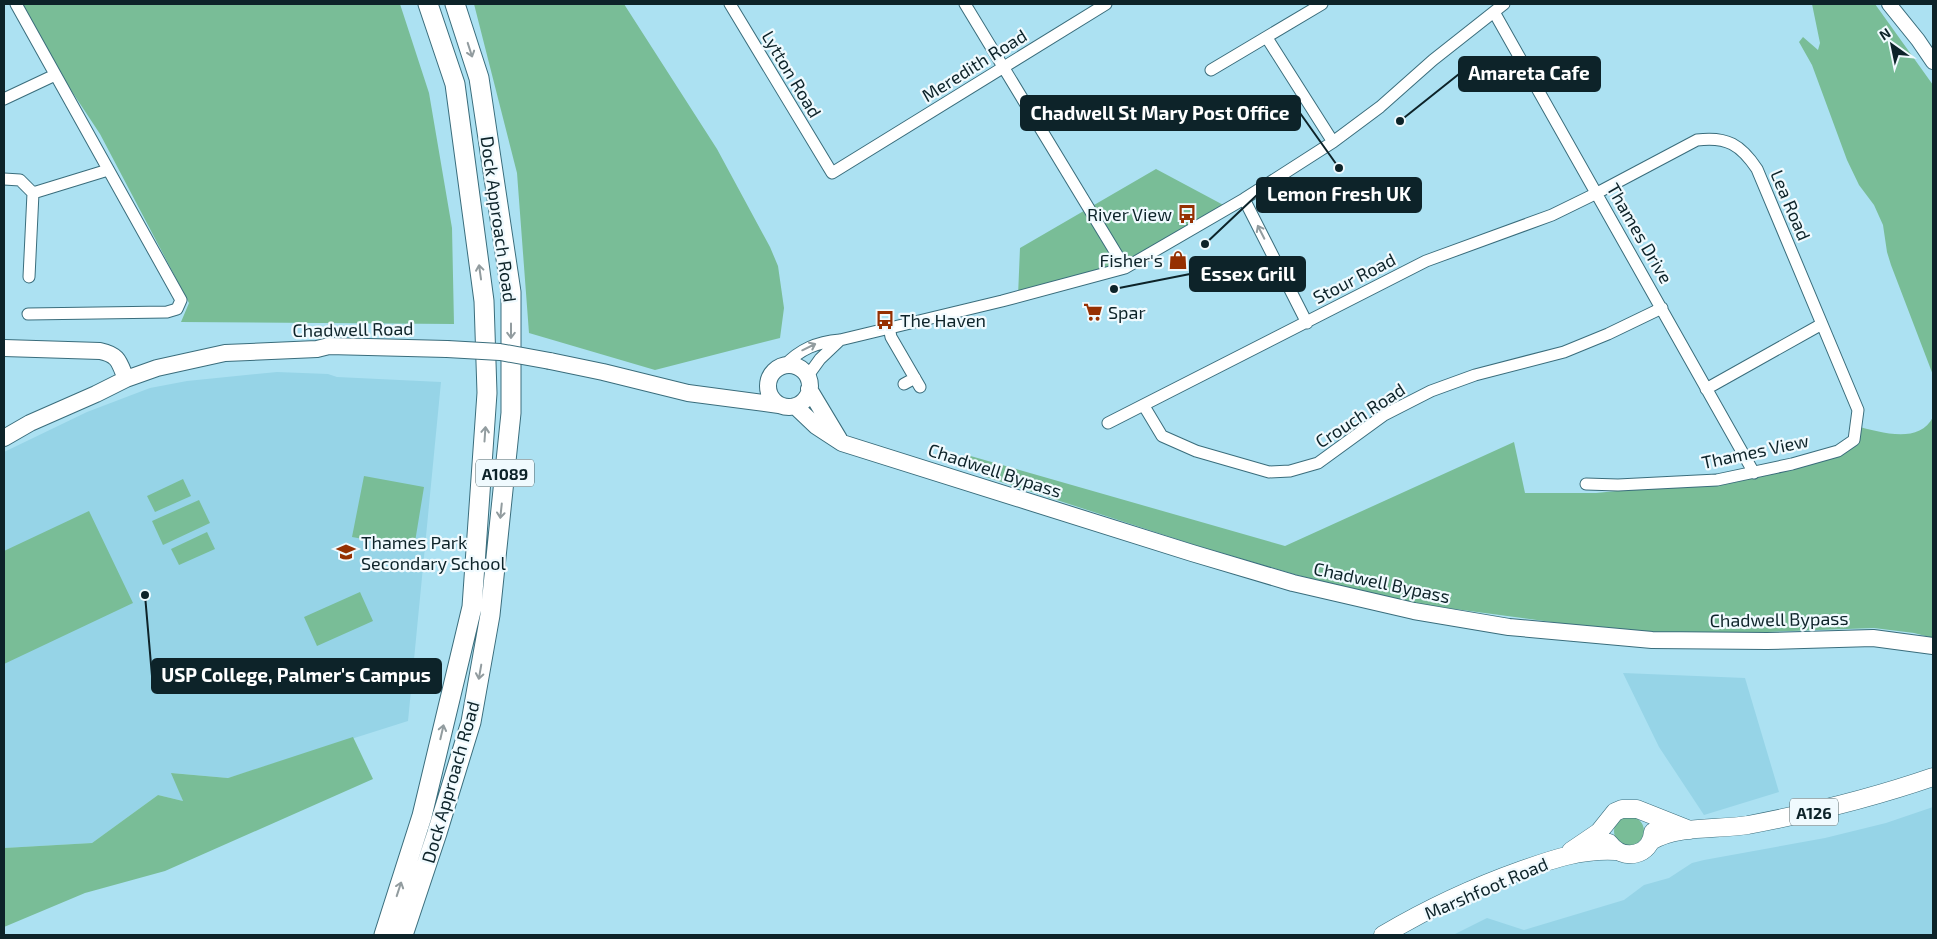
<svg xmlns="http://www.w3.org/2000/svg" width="1937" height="939" font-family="'Exo 2',sans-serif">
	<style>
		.built { fill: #96d4e7 }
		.green { fill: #79bd97 }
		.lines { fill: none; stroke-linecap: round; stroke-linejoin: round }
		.minor-casing { stroke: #3a6d7c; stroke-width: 13 }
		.tertiary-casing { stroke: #3a6d7c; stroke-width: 16 }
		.secondary-casing { stroke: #3a6d7c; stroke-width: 18 }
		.primary-casing { stroke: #3a6d7c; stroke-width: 19 }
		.trunk-casing { stroke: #3a6d7c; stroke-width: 21 }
		.minor { stroke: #fff; stroke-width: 11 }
		.tertiary { stroke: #fff; stroke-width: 14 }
		.secondary { stroke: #fff; stroke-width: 16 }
		.primary { stroke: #fff; stroke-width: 18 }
		.trunk { stroke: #fff; stroke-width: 19 }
		.secondary-bridge-casing { stroke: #3a6d7c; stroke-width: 18; stroke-linecap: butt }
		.secondary-bridge { stroke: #fff; stroke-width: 16 }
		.oneway { stroke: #929c9f }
		.labels { text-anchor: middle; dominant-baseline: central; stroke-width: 4.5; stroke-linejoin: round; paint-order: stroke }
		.shield { fill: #f0fafe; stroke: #516469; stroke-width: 1 }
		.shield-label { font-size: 16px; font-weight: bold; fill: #0d2329 }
		.street-label { font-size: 18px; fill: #0d2329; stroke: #f0fafe }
		.poi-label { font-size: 18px; fill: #0d2329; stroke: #f0fafe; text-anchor: start }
		.leader { fill: none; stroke: #0d2329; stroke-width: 2 }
		.callout-dot { fill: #0d2329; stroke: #f0fafe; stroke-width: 2 }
		.callout { fill: #0d2329; stroke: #0d2329; stroke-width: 2 }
		.callout-label { font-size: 19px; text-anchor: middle; font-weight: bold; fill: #fff }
	</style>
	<rect width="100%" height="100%" fill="#ace1f2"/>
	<path class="built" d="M 277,372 L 328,374 L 337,377 L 441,382 L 408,721 L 228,778 L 172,773 L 183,801 L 158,795 L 92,843 L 4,848 L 4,452 L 87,412 L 150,388 L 187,381 Z
		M 1623,673 L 1745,678 L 1779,792 L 1704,815 L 1659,747 Z
		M 1933,807 L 1933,935 L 1453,935 L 1487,918 L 1524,930 L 1624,900 L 1644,885 L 1669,878 L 1692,863 L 1704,860 L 1825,838 L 1886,823 Z"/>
	<path class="green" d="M 21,4 L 400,4 L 429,93 L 452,228 L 454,324 L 181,322 L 189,303 L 100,134 L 65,81 Z
		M 474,4 L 624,4 L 717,149 L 770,247 L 778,266 L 784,308 L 780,338 L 655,370 L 529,333 L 517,173 Z
		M 1812,4 L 1875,4 L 1933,85 L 1933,375 L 1891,265 L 1887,252 L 1883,225 L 1874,205 L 1859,185 L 1847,160 L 1812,65 L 1799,42 L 1803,37 L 1818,50 L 1820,43 Z
		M 1156,169 L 1229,208 L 1125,268 L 1018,296 L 1020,248 Z
		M 1933,417 L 1933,638 L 1914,633 L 1874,628 L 1768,632 L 1653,632 L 1581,626 L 1417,604 L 1297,575 L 1195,545 L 986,477 L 988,473 L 964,461 L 967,455 L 1285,546 L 1514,442 L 1525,493 L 1596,493 L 1668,486 L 1754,473 L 1854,440 L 1856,426 C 1880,432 1919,445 1933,417 Z
		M 364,476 L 424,487 L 414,548 L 352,537 Z
		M 183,479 L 191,496 L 155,512 L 147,496 Z
		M 199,500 L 210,523 L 163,545 L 152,521 Z
		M 89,511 L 133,603 L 4,664 L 4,551 Z
		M 207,532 L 215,549 L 179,565 L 171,549 Z
		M 360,592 L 373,621 L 317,646 L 304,617 Z
		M 353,737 L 373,779 L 165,871 L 85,893 L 4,927 L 4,848 L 92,843 L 158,795 L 183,801 L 171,773 L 228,778 Z
		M1614 831a15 15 0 1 1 30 0a15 15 0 1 1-30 0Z"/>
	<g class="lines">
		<g class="minor-casing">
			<path id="minor" d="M 16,4 L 181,300 L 177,309 L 167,312 L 28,314
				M 730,4 L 832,173 L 1106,4
				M 965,4 L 1125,268
				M 1494,12 L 1754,473
				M 1267,38 L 1333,142
				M 1211,70 L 1322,4
				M 4,99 L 55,75
				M 4,179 L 20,180 L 33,193 L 29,277
				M 33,193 L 108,170
				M 1244,199 L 1307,323
				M 889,327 L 891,337 L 920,387
				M 784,366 C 800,349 817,342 840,340 L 1002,301 L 1125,268 L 1244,199 L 1333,142 L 1380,107 L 1433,60 L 1504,4
				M 807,377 L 820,359 L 840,340
				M 904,384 L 915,378
				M 1706,389 L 1822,324
				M 1144,406 L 1162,436 L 1196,451 L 1269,472 L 1290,471 L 1318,463 L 1384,415 L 1431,391 L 1475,375 L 1564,352 L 1608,334 L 1662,308
				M 1108,423 L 1426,261 L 1552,215 L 1597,193 L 1697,140 C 1727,136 1741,145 1757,169 L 1858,410 L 1854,440 L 1838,451 L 1792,464 L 1717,480 L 1618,485 L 1586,484"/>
		</g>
		<g class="tertiary-casing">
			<path id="tertiary" d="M 1889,4 L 1918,40 L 1933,62"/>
		</g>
		<g class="secondary-casing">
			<path id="secondary" d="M 4,348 L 100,351 C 119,355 119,362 126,379
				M 550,361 L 603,372 L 688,393 L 779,405
				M768 386a21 21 0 1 1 42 0a21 21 0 1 1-42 0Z
				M 809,389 L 839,439
				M 795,406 L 816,426 L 842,443 L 1192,553 L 1293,583 L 1414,611 L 1509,627 L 1652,640 L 1767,641 L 1873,638 L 1933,646
				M 4,438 L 30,423 L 96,394 L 126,379 L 157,368 L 225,353 L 317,349 L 329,346 L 447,349"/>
		</g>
		<g class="primary-casing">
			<path id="primary" d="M 1651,841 C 1677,825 1718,830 1748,825 C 1811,813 1872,798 1933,777
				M 1609,843 C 1623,862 1651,856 1653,832
				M 1571,851 L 1599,832 L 1615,812 L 1622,809 L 1637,809 L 1690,830
				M 1383,935 C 1427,909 1474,887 1522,870 C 1553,859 1582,849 1616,851"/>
		</g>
		<g class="trunk-casing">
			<path id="trunk" d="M 384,935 L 422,816 L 472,607 L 487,393 L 484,301 L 455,84 L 428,4
				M 403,935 L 437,833 L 471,722 L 490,615 L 511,413 L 511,292 L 479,78 L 455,4"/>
		</g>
		<use href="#minor" class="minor"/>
		<use href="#tertiary" class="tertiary"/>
		<use href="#secondary" class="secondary"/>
		<use href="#primary" class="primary"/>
		<use href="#trunk" class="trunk"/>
		<g class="secondary-bridge-casing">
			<path id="secondary-bridge" d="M 447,349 L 500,352 L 550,361"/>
		</g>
		<use href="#secondary-bridge" class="secondary-bridge"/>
	</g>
	<defs><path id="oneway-shaft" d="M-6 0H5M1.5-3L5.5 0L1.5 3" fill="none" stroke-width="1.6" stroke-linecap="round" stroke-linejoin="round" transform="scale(1.25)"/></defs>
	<g class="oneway">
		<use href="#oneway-shaft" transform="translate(470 50) rotate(72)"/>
		<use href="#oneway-shaft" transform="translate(1261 232) rotate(-117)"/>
		<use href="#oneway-shaft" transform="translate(480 272) rotate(-98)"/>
		<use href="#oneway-shaft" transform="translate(511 331) rotate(90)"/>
		<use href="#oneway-shaft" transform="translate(809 347) rotate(-26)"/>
		<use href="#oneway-shaft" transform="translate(485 434) rotate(-86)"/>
		<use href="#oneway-shaft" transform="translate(501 511) rotate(96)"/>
		<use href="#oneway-shaft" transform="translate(480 672) rotate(100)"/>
		<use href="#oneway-shaft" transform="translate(442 732) rotate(-77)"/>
		<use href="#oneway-shaft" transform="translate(399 889) rotate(-72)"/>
	</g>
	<defs>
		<g id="bus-bare" transform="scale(1.5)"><path d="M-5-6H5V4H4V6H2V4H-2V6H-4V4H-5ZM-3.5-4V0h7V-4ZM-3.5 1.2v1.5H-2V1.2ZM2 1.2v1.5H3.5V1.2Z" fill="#953002" stroke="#f0fafe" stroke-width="2.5" paint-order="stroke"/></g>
		<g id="shop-bare" transform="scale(1.5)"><path d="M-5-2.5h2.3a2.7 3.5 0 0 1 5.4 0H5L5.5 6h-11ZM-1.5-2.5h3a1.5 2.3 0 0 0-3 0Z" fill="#953002" stroke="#f0fafe" stroke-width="2.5" paint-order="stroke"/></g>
		<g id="supermarket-bare" transform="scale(1.5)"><path d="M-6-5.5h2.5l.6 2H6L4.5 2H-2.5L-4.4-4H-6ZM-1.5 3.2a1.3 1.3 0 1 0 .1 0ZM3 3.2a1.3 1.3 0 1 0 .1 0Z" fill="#953002" stroke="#f0fafe" stroke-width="2.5" paint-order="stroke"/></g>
		<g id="school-bare" transform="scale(1.5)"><path d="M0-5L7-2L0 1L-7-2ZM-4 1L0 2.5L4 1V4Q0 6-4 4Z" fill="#953002" stroke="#f0fafe" stroke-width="2.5" paint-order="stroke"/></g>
	</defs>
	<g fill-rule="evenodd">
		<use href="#bus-bare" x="1187" y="214"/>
		<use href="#shop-bare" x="1178" y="260"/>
		<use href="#supermarket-bare" x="1093" y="312"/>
		<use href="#bus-bare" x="885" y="320"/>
		<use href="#school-bare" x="346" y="552"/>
	</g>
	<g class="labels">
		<g class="shield">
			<rect x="476" y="459.5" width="58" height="27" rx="4"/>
			<rect x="1790" y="798.5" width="48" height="27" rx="4"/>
		</g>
		<g class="shield-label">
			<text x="505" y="473">A1089</text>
			<text x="1814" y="812">A126</text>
		</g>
		<g class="street-label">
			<text transform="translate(974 65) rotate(-32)">Meredith Road</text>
			<text transform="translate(792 74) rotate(59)">Lytton Road</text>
			<text transform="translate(1791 205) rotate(67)">Lea Road</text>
			<text transform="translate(499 219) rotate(82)">Dock Approach Road</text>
			<text transform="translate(1640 233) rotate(60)">Thames Drive</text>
			<text transform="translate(1354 278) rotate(-27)">Stour Road</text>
			<text transform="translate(353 329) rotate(-1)">Chadwell Road</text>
			<text transform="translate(1360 415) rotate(-33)">Crouch Road</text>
			<text transform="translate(1755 451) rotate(-12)">Thames View</text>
			<text transform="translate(995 470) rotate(18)">Chadwell Bypass</text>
			<text transform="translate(1382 582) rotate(12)">Chadwell Bypass</text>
			<text transform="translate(1779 619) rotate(-1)">Chadwell Bypass</text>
			<text transform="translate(450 782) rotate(-74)">Dock Approach Road</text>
			<text transform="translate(1486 888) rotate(-23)">Marshfoot Road</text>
		</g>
		<g class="poi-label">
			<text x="1172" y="214" text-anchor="end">River View</text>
			<text x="1163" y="260" text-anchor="end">Fisher's</text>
			<text x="1108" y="312">Spar</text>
			<text x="900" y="320">The Haven</text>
			<text x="361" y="542">Thames Park<tspan x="361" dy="21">Secondary School</tspan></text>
		</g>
	</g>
	<path class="leader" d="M1400 121L1459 74M1339 168L1300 113M1205 244L1257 195M1114 289L1190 274M145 595L152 676"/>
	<g class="callout-dot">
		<circle cx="1400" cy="121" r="5"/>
		<circle cx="1339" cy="168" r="5"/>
		<circle cx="1205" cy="244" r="5"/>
		<circle cx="1114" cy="289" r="5"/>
		<circle cx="145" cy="595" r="5"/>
	</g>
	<g class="callout">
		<rect x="1459" y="57" width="141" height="34" rx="5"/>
		<rect x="1021" y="96" width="279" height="34" rx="5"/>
		<rect x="1257" y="178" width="164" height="34" rx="5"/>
		<rect x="1190" y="257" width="115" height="34" rx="5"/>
		<rect x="152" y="659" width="289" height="34" rx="5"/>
	</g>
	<g class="callout-label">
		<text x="1529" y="80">Amareta Cafe</text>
		<text x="1160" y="120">Chadwell St Mary Post Office</text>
		<text x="1339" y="201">Lemon Fresh UK</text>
		<text x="1248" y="281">Essex Grill</text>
		<text x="296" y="682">USP College, Palmer's Campus</text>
	</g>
	<rect width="1937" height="939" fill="none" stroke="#0d2329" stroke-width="10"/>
	<g transform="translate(1892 45) rotate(327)" stroke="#f0fafe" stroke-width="4" paint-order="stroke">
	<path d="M0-4L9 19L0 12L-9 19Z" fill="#0d2329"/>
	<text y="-8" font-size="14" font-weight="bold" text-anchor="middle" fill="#0d2329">N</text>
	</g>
</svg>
